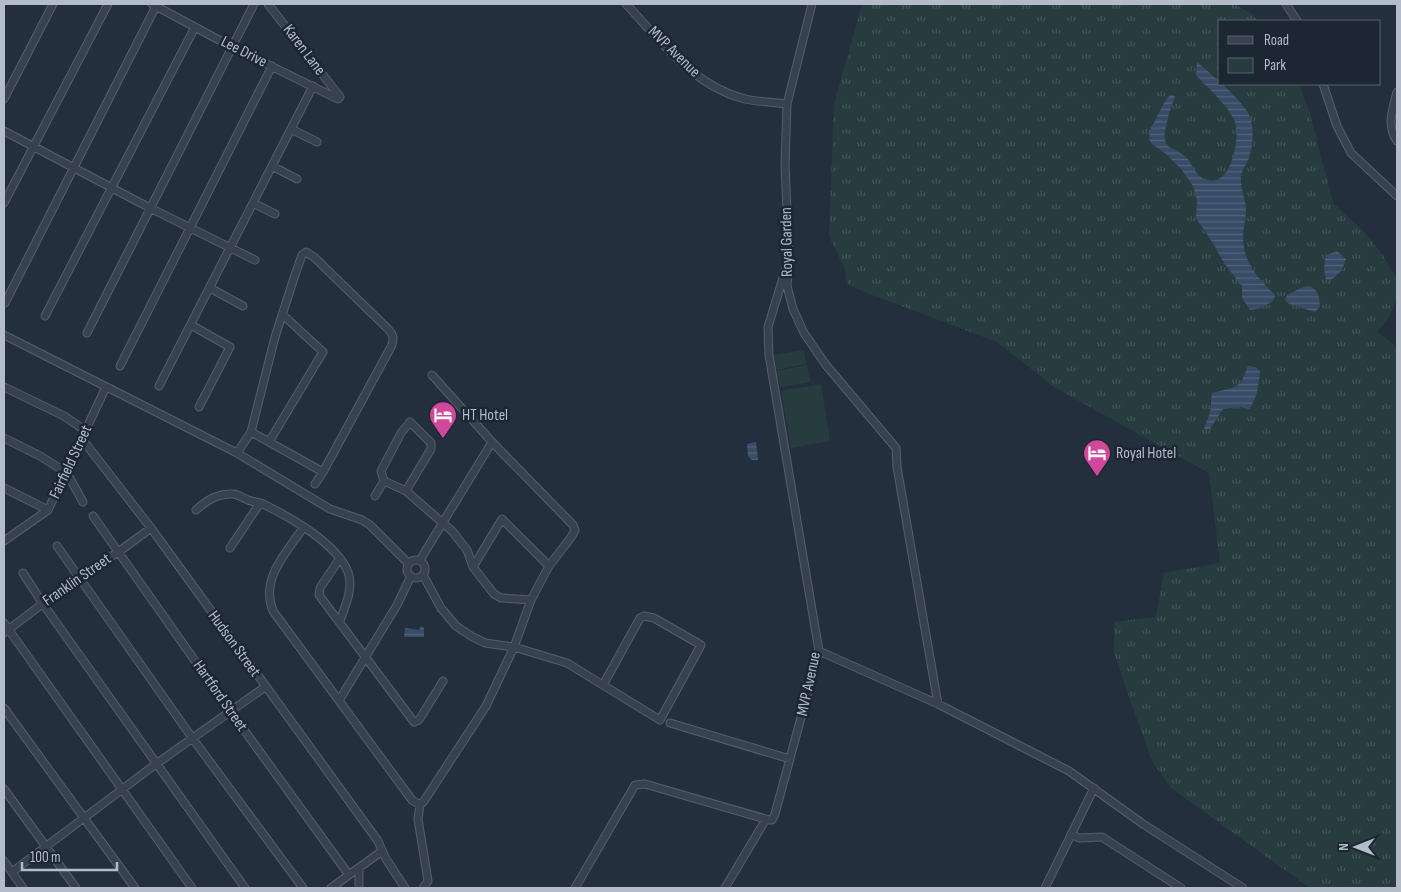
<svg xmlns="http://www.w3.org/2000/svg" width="1401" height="892" font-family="'Sofia Sans Condensed',sans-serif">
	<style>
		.grass { fill: url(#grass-tufts) }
		.park { fill: #263c3f }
		.water { fill: url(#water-rules) }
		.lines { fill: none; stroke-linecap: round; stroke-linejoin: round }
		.minor-casing { stroke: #565f6c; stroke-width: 9 }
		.minor { stroke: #38414e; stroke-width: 7 }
		.labels { text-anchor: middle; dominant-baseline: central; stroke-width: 5; stroke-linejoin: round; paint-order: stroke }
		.street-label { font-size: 16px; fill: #b4bcc9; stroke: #1d2633 }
		.poi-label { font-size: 16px; fill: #b4bcc9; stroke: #1d2633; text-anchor: start }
	</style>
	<defs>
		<pattern id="grass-tufts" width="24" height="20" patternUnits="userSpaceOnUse" patternTransform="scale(1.25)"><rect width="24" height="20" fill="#263c3f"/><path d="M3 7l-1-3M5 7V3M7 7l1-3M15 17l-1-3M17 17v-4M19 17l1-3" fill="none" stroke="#435659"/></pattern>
		<pattern id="water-rules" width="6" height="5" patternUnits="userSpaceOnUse" patternTransform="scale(1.25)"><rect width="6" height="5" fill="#394c67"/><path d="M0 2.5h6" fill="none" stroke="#53647b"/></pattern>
	</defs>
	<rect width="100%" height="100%" fill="#242f3e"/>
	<path class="grass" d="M 862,4 L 1234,4 L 1252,14 L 1258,21 L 1220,21 L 1220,84 L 1299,84 L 1310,114 L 1333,203 L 1363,231 L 1382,254 L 1397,279 L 1396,300 L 1389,318 L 1377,332 L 1397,347 L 1397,888 L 1310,888 L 1171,788 L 1152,761 L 1130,700 L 1114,652 L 1114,622 L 1156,617 L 1164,573 L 1220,563 L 1209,473 L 1054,387 L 997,342 L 867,293 L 847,284 L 845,269 L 829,236 L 834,104 Z"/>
	<path class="park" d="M 804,350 L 806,364 L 777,370 L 774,355 Z
		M 807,365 L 810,382 L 780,387 L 777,371 Z
		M 821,384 L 830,441 L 791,448 L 781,391 Z"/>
	<path class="water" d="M 1197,62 C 1213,76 1237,95 1248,113 C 1255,126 1253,145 1249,158 C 1247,163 1244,167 1242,172 C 1238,184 1246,198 1246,210 C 1246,219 1243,228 1243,237 C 1244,265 1257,276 1275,295 L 1274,300 L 1262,308 L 1250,310 L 1242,298 L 1242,286 L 1224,263 L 1213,243 L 1196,218 L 1197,201 L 1193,186 L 1181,169 L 1166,154 L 1152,144 L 1149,139 L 1150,130 L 1164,103 L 1170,95 L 1175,96 C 1172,106 1159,139 1168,146 C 1174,150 1182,153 1187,158 C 1193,166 1197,178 1207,180 C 1231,187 1239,142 1236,125 C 1232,109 1207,87 1196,75 Z
		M 1337,251 L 1346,259 C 1344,267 1338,277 1330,280 L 1326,279 C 1324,270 1323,263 1327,255 Z
		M 1310,286 C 1319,291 1319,297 1320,306 L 1315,312 L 1289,304 L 1285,300 L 1287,295 L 1303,287 Z
		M 1248,366 L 1257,368 L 1260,371 C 1259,384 1257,399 1249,409 L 1240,407 L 1223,409 L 1210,429 L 1204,429 L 1210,412 L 1212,393 L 1232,388 L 1241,383 Z
		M 756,442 L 758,460 L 752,460 L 748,456 L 747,444 Z
		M 421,626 L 424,628 L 424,637 L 404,637 L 405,628 L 419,630 Z"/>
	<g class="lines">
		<g class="minor-casing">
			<path id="minor" d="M 152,4 L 232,47 L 338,99 L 340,97 L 268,4
				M 626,4 C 661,41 693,86 745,99 C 758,102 773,102 787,104
				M 812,4 L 787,104 L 785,165 L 789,258 L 787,286 L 793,309 L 804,333 L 826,365 L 896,448 L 897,467 L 938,704
				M 1286,4 L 1297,21
				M 1323,84 L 1337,126 L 1351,153 L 1397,196
				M 1397,92 C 1393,108 1386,126 1397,141
				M 4,99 L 53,4
				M 291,129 L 317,142
				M 4,131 L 150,208 L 255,260
				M 272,166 L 297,179
				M 4,203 L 108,4
				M 253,203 L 275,214
				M 210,288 L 243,306
				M 5,303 L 156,6
				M 45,316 L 195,27
				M 191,325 L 230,347 L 199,407
				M 87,333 L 254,4
				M 4,335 L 237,453 L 330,509 L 362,520 L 370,525 L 409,564
				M 120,366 L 272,66
				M 159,386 L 313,86
				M 4,387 L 64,416 L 86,431
				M 251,432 L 323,472
				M 4,438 L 40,456 L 67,473 L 83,502
				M 82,439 L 151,528 L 378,841 L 386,859 L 405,888
				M 269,442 L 323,352 L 282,314
				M 237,453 L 251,432 L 275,337 L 294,278 L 302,255 L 306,252 L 315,258 L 384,325 C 391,332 395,335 392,345 L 323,472 L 315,484
				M 4,488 L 48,510
				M 406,491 L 431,449 L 431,443 L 410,422 L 401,433 L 381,471 L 384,481 L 406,491 L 452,531 L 467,550 L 473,567 L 494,594 L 501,598 L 531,600
				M 375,496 L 384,481
				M 196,510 C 207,500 218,493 234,494 C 239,495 243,498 248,500 C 253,502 258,502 263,504 C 290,517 336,543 348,572 C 354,588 345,606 340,621
				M 93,516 L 231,712 L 349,875
				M 303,528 C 286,553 260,579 273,611 L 412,800 L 420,805 L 424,801 L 486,706 L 514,647 L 531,600 L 549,566 L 572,536 L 575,530 L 573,525 L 492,442 L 432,375
				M 4,541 L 48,510 L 106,387
				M 57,546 L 193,739 L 303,888
				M 230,548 L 260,503
				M 340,558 L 320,588 L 319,595 L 414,722 L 419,720 L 443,681
				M407 569a9 9 0 1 1 18 0a9 9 0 1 1-18 0Z
				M 420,560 L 492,442
				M 473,567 L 502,519 L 549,566
				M 23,573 L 43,604 L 245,888
				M 423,575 L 441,608 L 456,626 L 471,636 L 485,643 L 514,647 L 567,663 L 660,720 L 701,645 L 654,618 L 644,616 L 640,618 L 603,685
				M 4,623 L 192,888
				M 4,633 L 79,576 L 117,553 L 151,528
				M 819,651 L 938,704 L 1069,771 L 1143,824 L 1243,888
				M 340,699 L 397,605 L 411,576
				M 4,708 L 135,888
				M 670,723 L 790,759
				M 4,789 L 76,888
				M 420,805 L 418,819 L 428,881 L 423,888
				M 1071,834 L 1079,838 L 1102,837 L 1181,888
				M 4,861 L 23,888
				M 359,868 L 359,888
				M 12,872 L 156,764 L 265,687
				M 331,888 L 382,851
				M 575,888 L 635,785 L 645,784 L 769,820 L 772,820 L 775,814 L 819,651 L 769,355 L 768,327 L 789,258
				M 725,888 L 766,819
				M 1045,888 L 1094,788"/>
		</g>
		<use href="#minor" class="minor"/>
	</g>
	<defs>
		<g id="hotel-pin" transform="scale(1.4375)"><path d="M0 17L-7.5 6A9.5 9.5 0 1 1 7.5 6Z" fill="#d1479c" stroke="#1d2633"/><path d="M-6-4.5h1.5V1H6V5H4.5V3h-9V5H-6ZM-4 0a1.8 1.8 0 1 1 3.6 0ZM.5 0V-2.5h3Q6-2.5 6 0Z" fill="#fff"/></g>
	</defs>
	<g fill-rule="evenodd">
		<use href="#hotel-pin" x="443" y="415"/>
		<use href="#hotel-pin" x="1097" y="453"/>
	</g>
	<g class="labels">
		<g class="street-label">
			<text transform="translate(304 50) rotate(53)">Karen Lane</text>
			<text transform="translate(244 52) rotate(27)">Lee Drive</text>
			<text transform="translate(674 52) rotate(44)">MVP Avenue</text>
			<text transform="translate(787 242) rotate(-91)">Royal Garden</text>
			<text transform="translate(71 462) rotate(-65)">Fairfield Street</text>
			<text transform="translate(77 580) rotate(-35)">Franklin Street</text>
			<text transform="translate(234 644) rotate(54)">Hudson Street</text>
			<text transform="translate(809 684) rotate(-78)">MVP Avenue</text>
			<text transform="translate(220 696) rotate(55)">Hartford Street</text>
		</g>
		<g class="poi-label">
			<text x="462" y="415">HT Hotel</text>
			<text x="1116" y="453">Royal Hotel</text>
		</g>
	</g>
	<rect width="1401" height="892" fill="none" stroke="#b4bcc9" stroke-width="10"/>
	<rect x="1218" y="20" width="162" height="65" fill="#1d2633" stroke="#59626f"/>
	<rect x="1228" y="36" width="25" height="8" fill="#38414e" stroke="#59626f"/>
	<text x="1264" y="45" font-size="15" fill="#b4bcc9">Road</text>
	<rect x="1228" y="58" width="25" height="15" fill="#263c3f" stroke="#59626f"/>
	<text x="1264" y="70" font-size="15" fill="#b4bcc9">Park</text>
	<g transform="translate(1356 847) rotate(270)" stroke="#1d2633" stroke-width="4" paint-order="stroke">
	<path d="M0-4L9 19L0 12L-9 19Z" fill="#b4bcc9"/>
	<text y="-8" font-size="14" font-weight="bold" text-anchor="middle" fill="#b4bcc9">N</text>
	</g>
	<path d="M22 862v8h95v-8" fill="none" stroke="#b4bcc9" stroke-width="2.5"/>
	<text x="30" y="862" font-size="15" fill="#b4bcc9" stroke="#1d2633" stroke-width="4" paint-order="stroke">100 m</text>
</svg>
